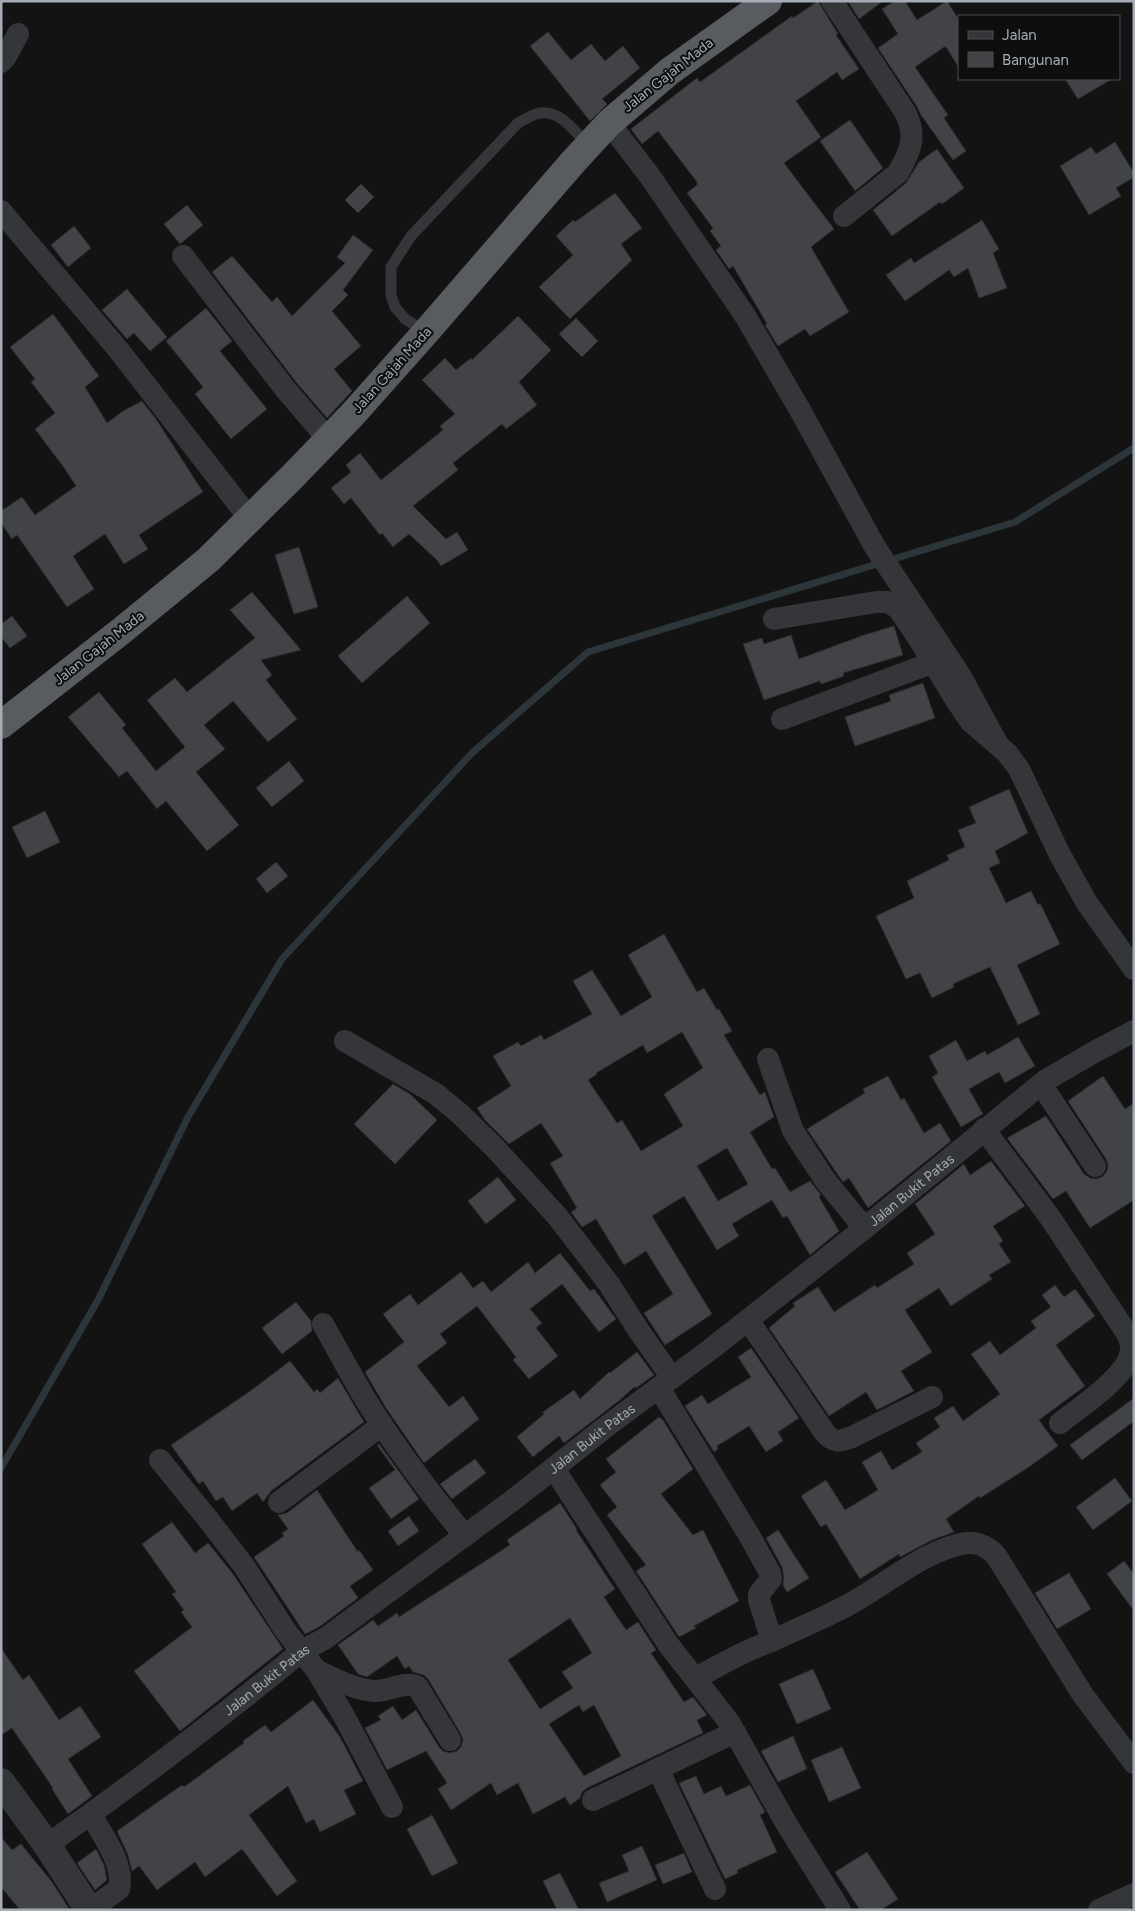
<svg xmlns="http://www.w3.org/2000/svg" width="1135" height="1911" font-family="Figtree,sans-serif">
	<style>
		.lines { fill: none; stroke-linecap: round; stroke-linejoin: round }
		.stream { stroke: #2c353a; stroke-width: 7 }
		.building { fill: #424347; stroke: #2d2d30; fill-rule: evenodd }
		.service { stroke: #343639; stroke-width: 11 }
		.minor { stroke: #343639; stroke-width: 22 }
		.tertiary { stroke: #343639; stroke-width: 28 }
		.trunk { stroke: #585c61; stroke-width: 28 }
		.labels { text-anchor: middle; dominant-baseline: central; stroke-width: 4; stroke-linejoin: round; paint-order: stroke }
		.street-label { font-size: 14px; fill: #a5acb5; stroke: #0e0e0f }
	</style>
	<rect width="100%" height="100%" fill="#131314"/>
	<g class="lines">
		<path class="stream" d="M 1,1468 L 98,1300 L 188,1117 L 282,959 L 472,753 L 588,652 L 1015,522 L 1134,448"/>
	</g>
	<path class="building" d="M 818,1 L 838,34 L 836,35 L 859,69 L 842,80 L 837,72 L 796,101 L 821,137 L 784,163 L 834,229 L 811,247 L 849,312 L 810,336 L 805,329 L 778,346 L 765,325 L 767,324 L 733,266 L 729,269 L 716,250 L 721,246 L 710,231 L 713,228 L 687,193 L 697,185 L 697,182 L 658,131 L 642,144 L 631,129 L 697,78 L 700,82 L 792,16 L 793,18 Z
		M 848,1 L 883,1 L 859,19 Z
		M 895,1 L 905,1 L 917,20 L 947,1 L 959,20 L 959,68 L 946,47 L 944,47 L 915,67 L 948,115 L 944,118 L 966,151 L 953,160 L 921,115 L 916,105 L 878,48 L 898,34 L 882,9 Z
		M 548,32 L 571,60 L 591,44 L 605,61 L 623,46 L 640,68 L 602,99 L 607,104 L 590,121 L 530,46 Z
		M 1065,79 L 1112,79 L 1078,99 Z
		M 850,120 L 883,168 L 855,191 L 820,141 Z
		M 1115,142 L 1134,173 L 1134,177 L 1116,188 L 1121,196 L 1089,215 L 1060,166 L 1091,147 L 1096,154 Z
		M 937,149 L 964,188 L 942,204 L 940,202 L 892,236 L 873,210 L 906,183 L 919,162 Z
		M 361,184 L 374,197 L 358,213 L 345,200 Z
		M 615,193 L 642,228 L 621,244 L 632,260 L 570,319 L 539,287 L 573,255 L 556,236 L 573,220 L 575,222 Z
		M 187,205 L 203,225 L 180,244 L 164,224 Z
		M 982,220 L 999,249 L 993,253 L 1007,288 L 979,298 L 968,268 L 954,277 L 949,270 L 905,301 L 886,275 L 911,258 L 914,263 Z
		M 74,226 L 91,248 L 68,267 L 51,245 Z
		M 353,235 L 373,250 L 343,290 L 348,295 L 332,311 L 361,346 L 334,369 L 352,391 L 327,418 L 296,382 L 212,272 L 232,256 L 272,302 L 277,297 L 292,316 L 345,263 L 337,257 Z
		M 127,289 L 167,337 L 150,351 L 134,333 L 127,339 L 102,310 Z
		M 206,308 L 232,341 L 220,351 L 267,409 L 231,439 L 195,394 L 203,387 L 166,341 Z
		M 53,314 L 99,376 L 85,387 L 107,423 L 123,411 L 142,401 L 156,419 L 203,492 L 139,535 L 148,549 L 124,564 L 105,534 L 73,556 L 94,589 L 67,607 L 17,535 L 12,539 L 1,523 L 1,511 L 22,497 L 35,515 L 76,486 L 65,469 L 35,429 L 55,413 L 31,382 L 35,379 L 10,347 Z
		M 518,316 L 551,350 L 519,382 L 537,405 L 506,429 L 502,424 L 453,463 L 458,470 L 413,506 L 446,539 L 457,532 L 468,550 L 441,566 L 437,560 L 409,534 L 393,547 L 382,533 L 380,535 L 351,498 L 344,504 L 331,488 L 351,472 L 346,465 L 360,453 L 381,480 L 443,430 L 440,426 L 455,414 L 422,380 L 445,358 L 456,370 L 471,358 L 472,360 Z
		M 576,318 L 598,341 L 582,357 L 559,334 Z
		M 299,547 L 318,607 L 294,614 L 275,555 Z
		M 252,592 L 301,650 L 261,660 L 272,675 L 266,680 L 297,719 L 268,742 L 233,701 L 204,725 L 225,749 L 196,772 L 239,825 L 207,851 L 166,801 L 157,809 L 127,771 L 119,777 L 68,717 L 99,692 L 126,725 L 122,728 L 156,771 L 185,747 L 147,700 L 175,678 L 187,692 L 255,638 L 230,610 Z
		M 407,596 L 430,623 L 362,683 L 338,656 Z
		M 12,616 L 27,636 L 10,648 L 1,637 L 1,624 Z
		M 894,626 L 903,655 L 843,673 L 844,676 L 821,684 L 820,681 L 764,700 L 743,644 L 762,638 L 764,644 L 791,635 L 799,659 L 864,635 Z
		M 923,683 L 935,718 L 855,746 L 845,717 L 891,701 L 889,695 Z
		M 289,761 L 304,781 L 272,807 L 256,788 Z
		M 1009,789 L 1028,833 L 995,851 L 1000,863 L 989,868 L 1006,903 L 1031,891 L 1038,905 L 1040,903 L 1060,944 L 1017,965 L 1040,1014 L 1018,1025 L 990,967 L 953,984 L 954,987 L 932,998 L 920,973 L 906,979 L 876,916 L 914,898 L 907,881 L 949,860 L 947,855 L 965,847 L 958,830 L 976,823 L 969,807 Z
		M 45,811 L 60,842 L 27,858 L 12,827 Z
		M 276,862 L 288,876 L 267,893 L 256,879 Z
		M 664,934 L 697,992 L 704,988 L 717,1010 L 719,1009 L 732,1031 L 724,1035 L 760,1095 L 765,1092 L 774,1117 L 750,1132 L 772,1169 L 775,1168 L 790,1192 L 810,1181 L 821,1195 L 819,1197 L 839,1231 L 810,1255 L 787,1216 L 783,1218 L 772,1200 L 732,1224 L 739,1236 L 717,1250 L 684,1196 L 652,1216 L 712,1314 L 665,1345 L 644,1313 L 673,1294 L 646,1251 L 624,1265 L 596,1219 L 582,1227 L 571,1212 L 577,1208 L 550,1163 L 563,1156 L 541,1123 L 509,1144 L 485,1120 L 477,1108 L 511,1086 L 493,1056 L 518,1042 L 521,1046 L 541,1035 L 544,1040 L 592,1014 L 573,981 L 592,970 L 621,1016 L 652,997 L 628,955 ZM 682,1032 L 703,1068 L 664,1094 L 683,1126 L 641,1151 L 622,1120 L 617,1123 L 588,1080 L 597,1074 L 596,1073 L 643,1045 L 647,1053 ZM 727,1148 L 748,1184 L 718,1201 L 697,1166 Z
		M 1018,1037 L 1035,1066 L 1005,1083 L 999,1072 L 969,1089 L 983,1114 L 961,1127 L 932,1077 L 938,1073 L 929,1056 L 956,1040 L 967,1061 L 985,1051 L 987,1055 Z
		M 888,1076 L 901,1100 L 904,1098 L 924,1133 L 940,1123 L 951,1141 L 868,1208 L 849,1178 L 843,1182 L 836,1172 L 807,1129 L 865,1093 L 863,1089 Z
		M 1103,1076 L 1125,1109 L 1134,1103 L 1134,1200 L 1090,1228 L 1066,1191 L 1053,1199 L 1007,1138 L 1046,1116 L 1084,1174 L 1090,1178 L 1096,1179 L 1102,1177 L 1107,1171 L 1108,1165 L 1106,1159 L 1068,1101 Z
		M 393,1084 L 410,1094 L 437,1120 L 395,1164 L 354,1124 Z
		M 991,1161 L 1025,1206 L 993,1226 L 1003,1241 L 999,1244 L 1011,1262 L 989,1275 L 992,1279 L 951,1306 L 939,1288 L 905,1310 L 932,1352 L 901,1371 L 914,1391 L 877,1410 L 866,1392 L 829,1416 L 769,1328 L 795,1306 L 793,1303 L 818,1287 L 834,1312 L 875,1285 L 877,1288 L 914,1264 L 907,1253 L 935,1234 L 915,1204 L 964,1164 L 970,1175 Z
		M 498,1177 L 516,1200 L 486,1224 L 468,1201 Z
		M 560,1253 L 590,1291 L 594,1289 L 616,1319 L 599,1332 L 562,1284 L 530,1309 L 542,1323 L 536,1328 L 558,1356 L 529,1379 L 513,1360 L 516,1357 L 477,1306 L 440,1334 L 447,1343 L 417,1366 L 449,1407 L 463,1396 L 479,1419 L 424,1463 L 386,1408 L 365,1372 L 404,1342 L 383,1314 L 410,1294 L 418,1305 L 461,1272 L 473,1288 L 483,1281 L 491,1292 L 528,1262 L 535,1273 Z
		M 1055,1285 L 1064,1297 L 1075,1289 L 1095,1316 L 1056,1345 L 1085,1386 L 1039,1420 L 1058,1446 L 1026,1469 L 980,1498 L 979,1496 L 946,1519 L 954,1532 L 932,1540 L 900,1557 L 899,1554 L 860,1579 L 826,1524 L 821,1527 L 801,1496 L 826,1480 L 845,1510 L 878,1490 L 862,1462 L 881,1451 L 892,1470 L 922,1452 L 916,1443 L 940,1427 L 934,1418 L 953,1406 L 963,1421 L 1000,1394 L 971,1354 L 990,1341 L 1000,1355 L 1036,1328 L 1031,1321 L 1051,1307 L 1042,1295 Z
		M 296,1302 L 311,1321 L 312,1331 L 282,1354 L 262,1328 Z
		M 751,1348 L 799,1418 L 778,1432 L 783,1441 L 766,1452 L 749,1426 L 717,1446 L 718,1449 L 714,1452 L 685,1406 L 702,1395 L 708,1404 L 751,1377 L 738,1357 Z
		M 637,1352 L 654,1375 L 636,1388 L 634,1387 L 620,1400 L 564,1443 L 559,1436 L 533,1457 L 517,1437 L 544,1414 L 543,1412 L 574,1390 L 580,1399 L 609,1372 L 610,1373 Z
		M 290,1361 L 314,1392 L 317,1389 L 320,1393 L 338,1378 L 364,1422 L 271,1491 L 263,1502 L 257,1493 L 232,1511 L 223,1497 L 216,1501 L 203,1481 L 199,1484 L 171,1445 L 249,1392 Z
		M 1134,1398 L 1134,1421 L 1082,1460 L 1070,1445 Z
		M 659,1417 L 663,1420 L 693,1469 L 661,1494 L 693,1535 L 703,1530 L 739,1601 L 694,1626 L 696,1628 L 679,1637 L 636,1571 L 646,1565 L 607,1515 L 617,1507 L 600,1485 L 616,1472 L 606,1459 Z
		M 379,1444 L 419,1499 L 391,1519 L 369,1488 L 395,1470 L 377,1445 Z
		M 475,1459 L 486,1473 L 452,1499 L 440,1484 Z
		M 1115,1478 L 1132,1501 L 1093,1530 L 1076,1507 Z
		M 317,1490 L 358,1552 L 359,1550 L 373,1570 L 350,1586 L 358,1598 L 319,1627 L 305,1634 L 254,1557 L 284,1536 L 282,1533 L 288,1529 L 278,1515 L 287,1513 Z
		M 560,1503 L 577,1529 L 576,1530 L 615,1589 L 604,1597 L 626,1630 L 638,1622 L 656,1650 L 651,1653 L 684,1702 L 693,1697 L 707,1715 L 697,1720 L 703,1733 L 587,1788 L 582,1792 L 580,1798 L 570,1805 L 565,1797 L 533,1814 L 518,1783 L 497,1795 L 491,1783 L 451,1810 L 438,1789 L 447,1783 L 426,1751 L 387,1770 L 365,1728 L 381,1720 L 378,1716 L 393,1706 L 402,1720 L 416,1710 L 439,1747 L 443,1751 L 450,1753 L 457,1751 L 461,1747 L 463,1740 L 461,1734 L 428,1679 L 424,1675 L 413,1672 L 409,1666 L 405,1669 L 397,1656 L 367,1677 L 358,1674 L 338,1645 L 373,1620 L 378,1626 L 397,1613 L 399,1617 L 510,1545 L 507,1540 ZM 570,1618 L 592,1653 L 562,1672 L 573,1688 L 540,1709 L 508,1660 ZM 579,1705 L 583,1712 L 594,1705 L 621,1756 L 584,1776 L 549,1724 Z
		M 409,1516 L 419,1531 L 398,1546 L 388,1531 Z
		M 172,1522 L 195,1553 L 208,1543 L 233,1574 L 283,1649 L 180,1731 L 134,1671 L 192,1627 L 181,1612 L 184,1610 L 172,1594 L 176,1592 L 142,1544 Z
		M 778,1530 L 809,1578 L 787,1592 L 783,1585 L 784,1577 L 782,1567 L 766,1538 Z
		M 1124,1561 L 1134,1574 L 1134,1611 L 1107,1574 Z
		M 1069,1573 L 1091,1609 L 1057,1629 L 1035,1593 Z
		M 1,1648 L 23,1680 L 29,1675 L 59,1720 L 80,1706 L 101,1737 L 68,1759 L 92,1796 L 68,1814 L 52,1789 L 53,1788 L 12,1728 L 1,1735 Z
		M 813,1669 L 831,1709 L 797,1724 L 779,1684 Z
		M 313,1700 L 340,1737 L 363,1781 L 344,1790 L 356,1814 L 320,1832 L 314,1819 L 306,1823 L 288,1786 L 249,1815 L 297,1881 L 277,1896 L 242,1849 L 205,1877 L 195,1862 L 157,1890 L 139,1866 L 132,1871 L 128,1855 L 117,1831 L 182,1785 L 184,1787 L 244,1743 L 243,1741 L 265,1725 L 271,1732 Z
		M 793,1736 L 807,1769 L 778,1782 L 761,1751 Z
		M 842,1747 L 861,1788 L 829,1802 L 811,1760 Z
		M 696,1776 L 704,1794 L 721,1786 L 726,1796 L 750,1785 L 765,1812 L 760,1815 L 777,1852 L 737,1870 L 738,1873 L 725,1879 L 679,1783 Z
		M 432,1815 L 458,1863 L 432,1876 L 407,1829 Z
		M 1,1837 L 12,1850 L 21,1844 L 52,1882 L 70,1910 L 20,1910 L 1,1887 Z
		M 642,1846 L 657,1880 L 607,1902 L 599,1883 L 629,1871 L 622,1855 Z
		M 96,1849 L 104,1865 L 107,1880 L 95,1890 L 77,1863 Z
		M 867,1852 L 898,1899 L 881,1910 L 860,1910 L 835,1872 Z
		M 684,1853 L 692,1872 L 663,1884 L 655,1865 Z
		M 560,1873 L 579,1910 L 557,1910 L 543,1881 Z"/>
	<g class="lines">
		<path class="service" d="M 426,332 L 405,319 L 395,307 L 391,295 L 391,267 L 411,236 L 518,123 C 524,120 530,116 536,114 C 559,107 575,132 588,145"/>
		<g class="minor">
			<path d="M 832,1 L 905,112 C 917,135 911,151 898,173 L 844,216"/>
			<path d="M 1,62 L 5,58 L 18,34"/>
			<path d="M 609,123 L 649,175 L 744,314 L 800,410 L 875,547 L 960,675 L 998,745"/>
			<path d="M 1,211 L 117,348 L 250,519"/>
			<path d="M 183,256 L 286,390 L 328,439"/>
			<path d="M 774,619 L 876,602 L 888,602 L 898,608 L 920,641 L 956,700 L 971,722 L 1007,753 L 1019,769 L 1060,855 L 1087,903 L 1134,969"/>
			<path d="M 782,719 L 934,662"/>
			<path d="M 345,1041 L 436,1094 L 459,1113 L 495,1148 L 557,1216 L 577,1242 L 609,1284 L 639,1331 L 672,1378"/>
			<path d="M 768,1059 L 793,1131 L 825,1180 L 856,1218 L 866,1227"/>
			<path d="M 1041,1084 L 1095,1166"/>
			<path d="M 984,1129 L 1049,1216 L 1126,1332 C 1131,1340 1133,1349 1129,1358 C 1121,1380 1079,1408 1060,1423"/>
			<path d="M 748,1320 L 825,1433 C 834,1443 839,1442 852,1437 L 932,1397"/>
			<path d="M 323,1324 C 337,1349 350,1373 364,1397 C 394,1446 429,1492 465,1536"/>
			<path d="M 659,1388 L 749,1535 L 770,1573 L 771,1579 L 759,1594 L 759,1600 L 772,1641"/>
			<path d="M 160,1460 L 207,1518 L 244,1566 L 285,1630 L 317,1671 L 344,1716 L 392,1807"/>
			<path d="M 554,1469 L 668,1644 L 729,1722 L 786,1823 L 840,1910"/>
			<path d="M 279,1502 L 382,1425"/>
			<path d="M 317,1671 C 334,1678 355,1690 374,1691 C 388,1692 403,1681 417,1686 L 450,1740"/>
			<path d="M 696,1678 C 718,1666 740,1653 764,1644 C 793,1631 822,1619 850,1604 C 883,1586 930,1547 967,1543 C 979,1542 990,1548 997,1557 L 1083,1695 L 1134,1763"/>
			<path d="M 658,1769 L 715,1889"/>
			<path d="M 593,1800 L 735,1732"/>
			<path id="s1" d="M 47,1845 C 134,1784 219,1719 302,1651 L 326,1638 L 513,1500 L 607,1426 L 711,1349 L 866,1227 L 1046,1080 L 1096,1051 L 1134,1031"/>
			<path d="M 90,1910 L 119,1889 C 125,1865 103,1836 91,1815"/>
			<path d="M 1099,1910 L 1134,1894"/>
		</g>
		<path class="tertiary" d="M 1,1782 L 47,1845 L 89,1910"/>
		<path class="trunk" d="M 1,725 L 120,632 L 208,560 L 292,477 L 352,415 L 426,332 L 573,162 L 609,123 L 670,71 L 768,1"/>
	</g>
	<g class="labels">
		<g class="street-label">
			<text transform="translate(668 75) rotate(-38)">Jalan Gajah Mada</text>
			<text transform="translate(392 370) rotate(-48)">Jalan Gajah Mada</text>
			<text transform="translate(99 648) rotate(-38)">Jalan Gajah Mada</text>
			<text stroke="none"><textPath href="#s1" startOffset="1085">Jalan Bukit Patas</textPath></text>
			<text stroke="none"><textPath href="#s1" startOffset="680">Jalan Bukit Patas</textPath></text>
			<text stroke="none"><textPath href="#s1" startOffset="275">Jalan Bukit Patas</textPath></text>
		</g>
	</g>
	<rect width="1135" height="1911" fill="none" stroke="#a5acb5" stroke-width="5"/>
	<rect x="958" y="15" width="162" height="65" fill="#0e0e0f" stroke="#4a4d51"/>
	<rect x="968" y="31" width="25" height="8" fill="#343639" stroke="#4a4d51"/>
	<text x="1002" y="40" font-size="15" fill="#a5acb5">Jalan</text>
	<rect x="968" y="52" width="25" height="15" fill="#424347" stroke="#4a4d51"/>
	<text x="1002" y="65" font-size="15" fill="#a5acb5">Bangunan</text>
</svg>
